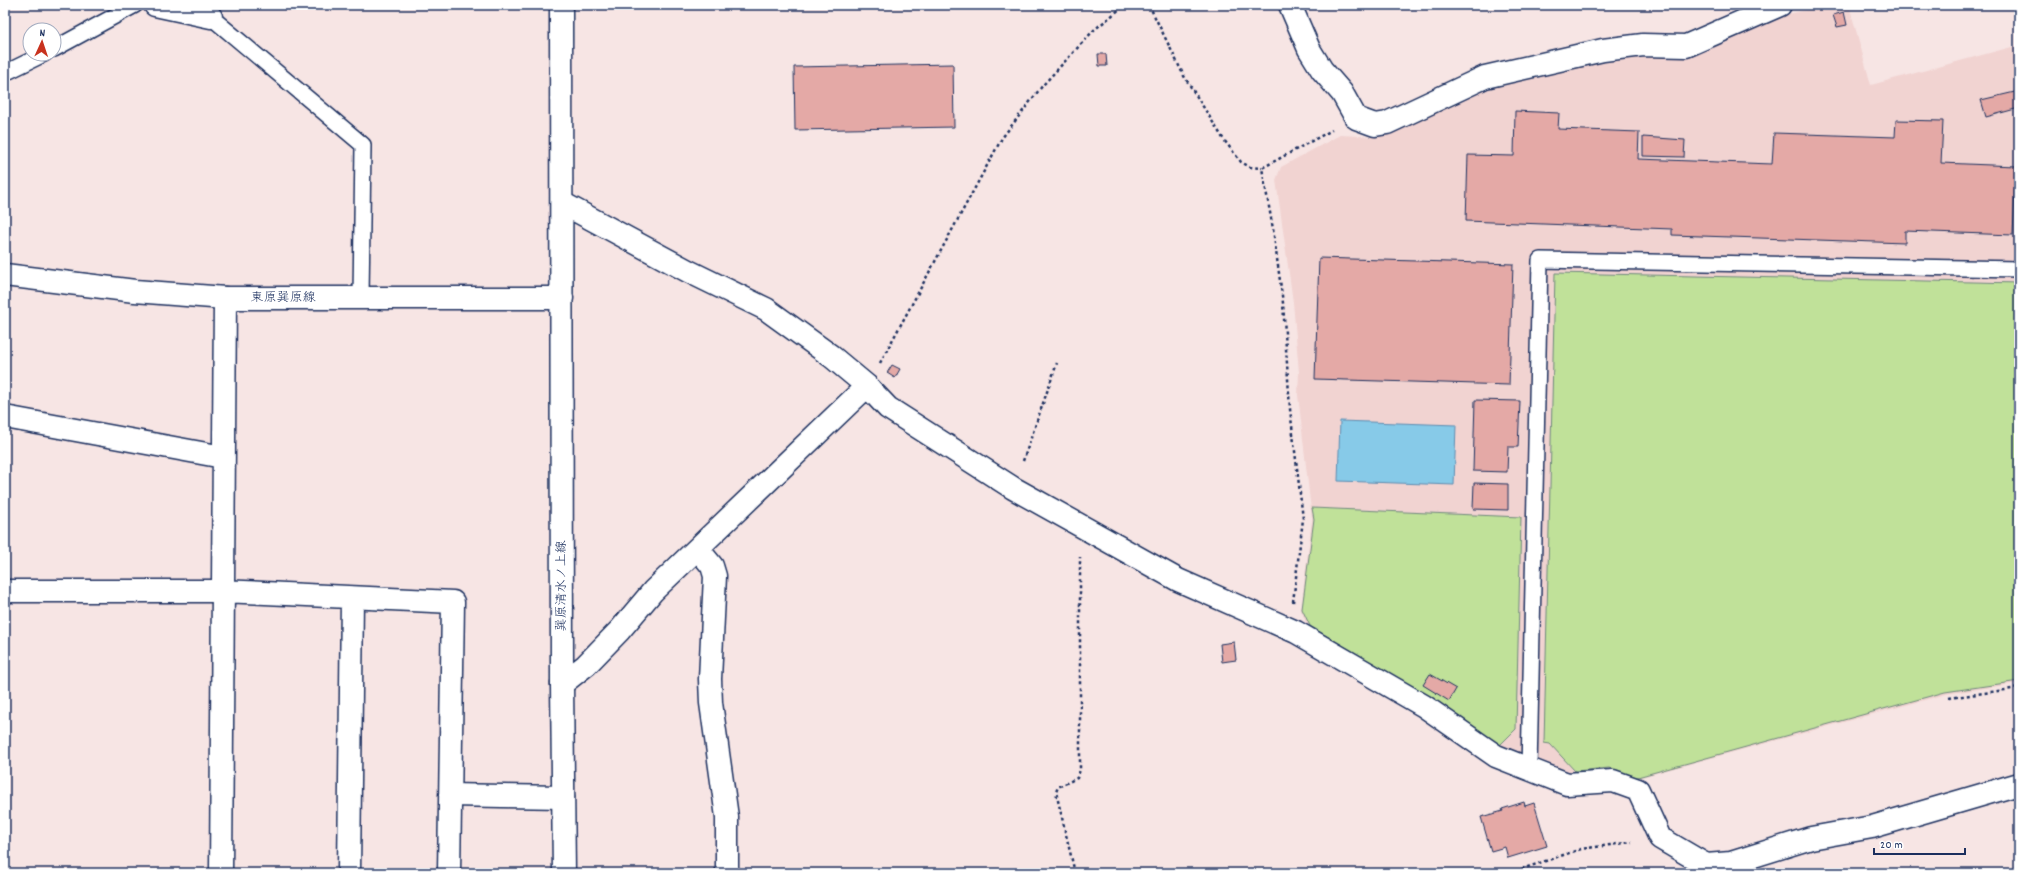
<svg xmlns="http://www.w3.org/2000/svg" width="2024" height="878" font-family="Dekko,'Klee One',sans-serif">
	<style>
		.built { fill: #f1d3d1 }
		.green { fill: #c0e199; stroke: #6e887c }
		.water { fill: #87cae8; stroke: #5c8cb1 }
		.building { fill: #e4a9a6; stroke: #1b2f5e }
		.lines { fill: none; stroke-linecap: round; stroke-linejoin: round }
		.service-casing { stroke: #1b2f5e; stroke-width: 18 }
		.minor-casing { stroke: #1b2f5e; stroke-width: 25 }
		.tertiary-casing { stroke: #1b2f5e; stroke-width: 25 }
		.path { stroke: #1b2f5e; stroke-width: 2.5; stroke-dasharray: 3 3; stroke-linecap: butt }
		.service { stroke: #fff; stroke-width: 15 }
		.minor { stroke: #fff; stroke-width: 22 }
		.tertiary { stroke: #fff; stroke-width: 22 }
		.labels { text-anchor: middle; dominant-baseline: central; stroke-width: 3.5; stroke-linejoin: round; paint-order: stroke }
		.street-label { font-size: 13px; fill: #1b2f5e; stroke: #fff }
	</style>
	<rect width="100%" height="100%" fill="#f7e5e4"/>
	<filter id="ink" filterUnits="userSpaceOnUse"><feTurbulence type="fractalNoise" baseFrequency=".025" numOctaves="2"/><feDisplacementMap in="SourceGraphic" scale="8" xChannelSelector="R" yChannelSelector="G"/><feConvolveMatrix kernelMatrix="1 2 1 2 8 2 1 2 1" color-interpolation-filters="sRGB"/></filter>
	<g filter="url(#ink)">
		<path class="built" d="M 1830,5 L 1849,5 L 1871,85 L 2019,45 L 2019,683 L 1947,694 L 1634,779 L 1608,769 L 1575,773 L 1498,748 L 1308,628 L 1301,610 L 1312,519 L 1298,395 L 1299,372 L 1293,302 L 1276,180 L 1281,167 L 1340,135 L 1378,137 L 1489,88 L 1610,60 L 1643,56 L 1689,55 L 1788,14 Z"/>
		<path class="green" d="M 1555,273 L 2019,283 L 2019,681 L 1945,692 L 1634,778 L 1609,768 L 1575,771 L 1550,744 L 1544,743 Z
			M 1312,508 L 1521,517 L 1516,729 L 1499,746 L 1433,699 L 1310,626 L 1302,609 L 1314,519 Z"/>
		<path class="water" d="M 1340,421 L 1456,425 L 1454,485 L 1338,481 Z"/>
		<path class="building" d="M 1844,12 L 1847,25 L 1837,27 L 1833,15 Z
			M 1098,54 L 1106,54 L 1107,66 L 1099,66 Z
			M 953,64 L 954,127 L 795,130 L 794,67 Z
			M 2019,91 L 2019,108 L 1986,117 L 1981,100 Z
			M 1515,111 L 1559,113 L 1558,129 L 1639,132 L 1638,159 L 1772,164 L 1774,133 L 1895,137 L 1896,120 L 1943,121 L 1941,163 L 2016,166 L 2013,235 L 1905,231 L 1905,243 L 1672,235 L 1672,229 L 1466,221 L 1468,155 L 1514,156 Z
			M 1643,137 L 1685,140 L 1684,157 L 1643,156 Z
			M 1319,258 L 1513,264 L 1509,385 L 1315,379 Z
			M 892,365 L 900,369 L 895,378 L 887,373 Z
			M 1475,400 L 1520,401 L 1518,447 L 1508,447 L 1507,472 L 1473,471 Z
			M 1474,483 L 1508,484 L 1508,510 L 1473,509 Z
			M 1234,642 L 1236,660 L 1222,662 L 1220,644 Z
			M 1430,674 L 1456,689 L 1449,701 L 1423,685 Z
			M 1524,802 L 1525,806 L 1534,803 L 1547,846 L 1508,858 L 1505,847 L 1491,851 L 1481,817 L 1503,811 L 1502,809 Z"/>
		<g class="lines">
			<g class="service-casing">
				<path id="service" d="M 211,17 L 363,145 L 361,298
					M 54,49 L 135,5
					M 5,73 L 44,54
					M 1529,770 L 1540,260 L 2019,269"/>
			</g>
			<g class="minor-casing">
				<path id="minor" d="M 155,5 L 211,17
					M 1290,5 L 1309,49 L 1322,70 L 1342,93 L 1356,118 L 1375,125 L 1387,123 L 1485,77 L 1603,50 L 1643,45 L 1686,46 L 1780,5
					M 562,203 L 688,271 L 766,309 L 831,356 L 867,386 L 888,408 L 1013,488 L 1178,580 L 1296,632 L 1424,706 L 1496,756 L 1567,784 L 1613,781 L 1638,790 L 1660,838 L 1706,865 L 1716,873
					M 5,417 L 223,457
					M 698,549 L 712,566 L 715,576 L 710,679 L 711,703 L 727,817 L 727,873
					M 5,591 L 222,591 L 453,602 L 449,873
					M 562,684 L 586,665 L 620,630 L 653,591 L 867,386
					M 450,795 L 563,797
					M 1706,865 L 1731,863 L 1811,838 L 1872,827 L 2019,784
					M 221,873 L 225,298
					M 349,873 L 352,598"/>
			</g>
			<g class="tertiary-casing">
				<path id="tertiary" d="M 561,5 L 562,684 L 564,873
					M 5,275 L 135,291 L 225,298 L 562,298"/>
			</g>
			<path class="path" d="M 1149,5 L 1184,76 L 1224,140 L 1241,162 L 1250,167 L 1262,168
				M 880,363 L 1002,138 L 1043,85 L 1094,30 L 1125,5
				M 1023,461 L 1057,363
				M 1293,602 L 1303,519 L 1290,409 L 1283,303 L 1273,229 L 1262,168 L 1332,130
				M 1949,698 L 2019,688
				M 1075,873 L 1056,792 L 1058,787 L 1077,778 L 1080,770 L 1080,557
				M 1510,873 L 1581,849 L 1632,842"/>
			<use href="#service" class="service"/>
			<use href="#minor" class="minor"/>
			<use href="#tertiary" class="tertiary"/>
		</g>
	</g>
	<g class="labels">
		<g class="street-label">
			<text x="283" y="298">東原巽原線</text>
			<text transform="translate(562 586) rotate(-90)">巽原清水ノ上線</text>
		</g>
	</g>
	<rect width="2024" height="878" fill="none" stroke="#fff" stroke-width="20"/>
	<rect x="10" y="10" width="2004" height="858" fill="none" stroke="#1b2f5e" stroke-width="1.5" filter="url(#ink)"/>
	<g transform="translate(42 42) rotate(3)"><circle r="19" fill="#ffffff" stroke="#a4acbf"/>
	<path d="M0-3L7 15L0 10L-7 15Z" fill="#c8321e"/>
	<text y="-6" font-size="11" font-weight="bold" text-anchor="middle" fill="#1b2f5e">N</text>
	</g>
	<path d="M1874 848v6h91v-6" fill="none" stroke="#1b2f5e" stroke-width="2"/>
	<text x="1880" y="848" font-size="12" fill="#1b2f5e" stroke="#ffffff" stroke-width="3" paint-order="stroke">20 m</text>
</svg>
